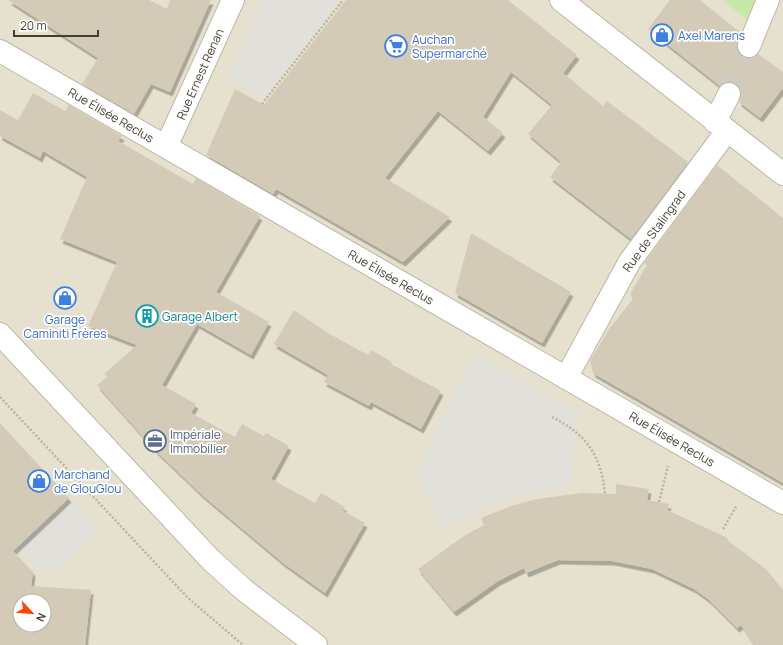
<svg xmlns="http://www.w3.org/2000/svg" width="783" height="645" font-family="Manrope,sans-serif">
	<style>
		.residential { fill: #e6e1cf; fill-rule: evenodd }
		.green { fill: #c6e9a8 }
		.parking { fill: #e2e0db }
		.building { fill: #d3cbb7; fill-rule: evenodd; filter: url(#shadow) }
		.lines { fill: none; stroke-linecap: round; stroke-linejoin: round }
		.minor-tunnel { stroke: #cfcbbf; stroke-width: 22; stroke-dasharray: 22 11; stroke-linecap: butt }
		.minor-casing { stroke: #bdb7a4; stroke-width: 24 }
		.path { stroke: #c0b495; stroke-width: 2.5; stroke-dasharray: 2 2; stroke-linecap: butt }
		.minor { stroke: #fff; stroke-width: 22 }
		.labels { text-anchor: middle; dominant-baseline: central; stroke-width: 3.5; stroke-linejoin: round; paint-order: stroke }
		.shop-label { font-size: 12px; fill: #366cbe; stroke: #fff; text-anchor: start }
		.street-label { font-size: 12px; fill: #433e32; stroke: #fff }
		.culture-label { font-size: 12px; fill: #0d838f; stroke: #fff; text-anchor: start }
		.service-label { font-size: 12px; fill: #4e5e75; stroke: #fff; text-anchor: start }
	</style>
	<defs>
		<filter id="shadow"><feDropShadow dx="2.5" dy="4.5" stdDeviation="0" flood-color="#0004"/></filter>
	</defs>
	<rect width="100%" height="100%" fill="#f2eee2"/>
	<path class="residential" d="M 0,0 L 783,0 L 783,645 L 0,645 ZM 20,601 L 44,601 L 44,625 L 20,625 Z"/>
	<path class="green" d="M 723,0 L 757,0 L 748,21 Z"/>
	<path class="parking" d="M 262,0 L 341,0 L 265,99 L 228,79 Z
		M 475,355 L 578,412 L 570,485 L 505,499 L 440,529 L 418,471 Z
		M 74,502 L 97,532 L 69,560 L 55,569 L 39,569 L 16,548 Z"/>
	<path class="building" d="M 8,0 L 149,0 L 167,9 L 170,0 L 211,0 L 170,92 L 151,84 L 134,114 L 82,84 L 98,58 Z
		M 346,0 L 508,0 L 577,55 L 563,73 L 603,106 L 607,101 L 688,162 L 631,239 L 550,177 L 561,162 L 528,134 L 552,105 L 511,72 L 483,117 L 503,133 L 488,151 L 438,111 L 385,178 L 450,217 L 403,262 L 276,189 L 273,194 L 206,155 L 235,89 L 264,105 Z
		M 670,0 L 700,0 L 741,33 L 737,47 L 739,54 L 744,57 L 750,58 L 758,54 L 783,72 L 783,88 L 760,118 L 739,102 L 741,93 L 740,87 L 735,83 L 728,82 L 720,86 L 648,29 Z
		M 33,93 L 65,111 L 69,105 L 122,136 L 118,141 L 193,184 L 196,178 L 260,216 L 216,292 L 269,322 L 251,355 L 197,324 L 162,385 L 196,404 L 191,413 L 235,437 L 242,424 L 264,436 L 266,433 L 289,446 L 271,479 L 315,503 L 321,493 L 345,507 L 342,510 L 365,523 L 325,593 L 283,563 L 202,495 L 156,451 L 97,385 L 107,377 L 104,374 L 137,345 L 88,326 L 117,262 L 60,239 L 87,177 L 43,151 L 40,158 L 0,136 L 0,110 L 18,120 Z
		M 717,165 L 783,218 L 783,483 L 593,373 L 590,361 L 609,329 L 632,300 L 631,292 L 647,265 L 644,263 Z
		M 471,233 L 571,292 L 542,343 L 455,293 Z
		M 294,310 L 328,333 L 368,355 L 371,350 L 392,362 L 391,364 L 441,391 L 421,429 L 371,402 L 369,406 L 324,382 L 328,375 L 274,344 Z
		M 0,423 L 69,498 L 13,551 L 33,572 L 31,586 L 91,590 L 85,645 L 0,645 ZM 20,601 L 44,601 L 44,625 L 20,625 Z
		M 616,484 L 649,489 L 647,500 L 669,504 L 667,510 L 728,538 L 727,540 L 766,569 L 783,590 L 783,645 L 754,645 L 741,625 L 737,628 L 708,599 L 694,589 L 652,569 L 612,561 L 558,560 L 526,573 L 524,568 L 498,581 L 454,612 L 418,569 L 464,536 L 484,525 L 481,518 L 514,505 L 537,499 L 582,493 L 616,494 Z"/>
	<g class="lines">
		<path class="minor-tunnel" d="M 729,94 L 749,46"/>
		<g class="minor-casing">
			<path id="minor" d="M 561,0 L 783,174
				M 749,46 L 768,0
				M 0,51 L 783,503
				M 715,122 L 729,94
				M 166,147 L 233,0
				M 0,334 L 210,559 L 244,590 L 316,645
				M 566,378 L 630,261 L 727,131"/>
		</g>
		<path class="path" d="M 262,104 L 343,0
			M 0,397 L 188,598 L 243,645
			M 552,417 C 587,435 601,455 605,494
			M 659,502 L 668,466
			M 723,529 L 737,505"/>
		<use href="#minor" class="minor"/>
	</g>
	<defs>
		<g id="shop-ring" transform="scale(1.15)"><circle r="9.5" fill="#fff" stroke="#3f7fe0" stroke-width="1.5"/><path d="M-5-2.5h2.3a2.7 3.5 0 0 1 5.4 0H5L5.5 6h-11ZM-1.5-2.5h3a1.5 2.3 0 0 0-3 0Z" fill="#3f7fe0"/></g>
		<g id="supermarket-ring" transform="scale(1.15)"><circle r="9.5" fill="#fff" stroke="#3f7fe0" stroke-width="1.5"/><path d="M-6-5.5h2.5l.6 2H6L4.5 2H-2.5L-4.4-4H-6ZM-1.5 3.2a1.3 1.3 0 1 0 .1 0ZM3 3.2a1.3 1.3 0 1 0 .1 0Z" fill="#3f7fe0"/></g>
		<g id="building-ring" transform="scale(1.15)"><circle r="9.5" fill="#fff" stroke="#0f9aa8" stroke-width="1.5"/><path d="M-4-6H4V6H1V3H-1V6H-4ZM-2.5-4.3h1.7v1.8h-1.7ZM.8-4.3h1.7v1.8H.8ZM-2.5-1h1.7V.8h-1.7ZM.8-1h1.7V.8H.8Z" fill="#0f9aa8"/></g>
		<g id="office-ring" transform="scale(1.15)"><circle r="9.5" fill="#fff" stroke="#5c6f8a" stroke-width="1.5"/><path d="M-6-3h4V-5.5h4V-3h4V5H-6ZM-1-4.5V-3h2v-1.5ZM-6 0V1H6V0Z" fill="#5c6f8a"/></g>
	</defs>
	<g fill-rule="evenodd">
		<use href="#shop-ring" x="662" y="35"/>
		<use href="#supermarket-ring" x="396" y="46"/>
		<use href="#shop-ring" x="65" y="298"/>
		<use href="#building-ring" x="147" y="316"/>
		<use href="#office-ring" x="155" y="441"/>
		<use href="#shop-ring" x="39" y="481"/>
	</g>
	<g class="labels">
		<g class="shop-label">
			<text x="678" y="35">Axel Marens</text>
			<text x="412" y="39">Auchan<tspan x="412" dy="14">Supermarché</tspan></text>
			<text x="65" y="319" text-anchor="middle">Garage<tspan x="65" dy="14">Caminiti Frères</tspan></text>
			<text x="54" y="474">Marchand<tspan x="54" dy="14">de GlouGlou</tspan></text>
		</g>
		<g class="street-label">
			<text transform="translate(200 74) rotate(-66)">Rue Ernest Renan</text>
			<text transform="translate(111 115) rotate(30)">Rue Élisée Reclus</text>
			<text transform="translate(654 231) rotate(-54)">Rue de Stalingrad</text>
			<text transform="translate(391 277) rotate(30)">Rue Élisée Reclus</text>
			<text transform="translate(672 439) rotate(30)">Rue Élisée Reclus</text>
		</g>
		<g class="culture-label">
			<text x="162" y="316">Garage Albert</text>
		</g>
		<g class="service-label">
			<text x="170" y="434">Impériale<tspan x="170" dy="14">Immobilier</tspan></text>
		</g>
	</g>
	<g transform="translate(32 613) rotate(116)"><circle r="19" fill="#ffffff" stroke="#b4b2ad"/>
	<path d="M0-3L7 15L0 10L-7 15Z" fill="#ff450c"/>
	<text y="-6" font-size="11" font-weight="bold" text-anchor="middle" fill="#433e32">N</text>
	</g>
	<path d="M14 30v6h84v-6" fill="none" stroke="#433e32" stroke-width="2"/>
	<text x="20" y="30" font-size="12" fill="#433e32" stroke="#ffffff" stroke-width="3" paint-order="stroke">20 m</text>
</svg>
